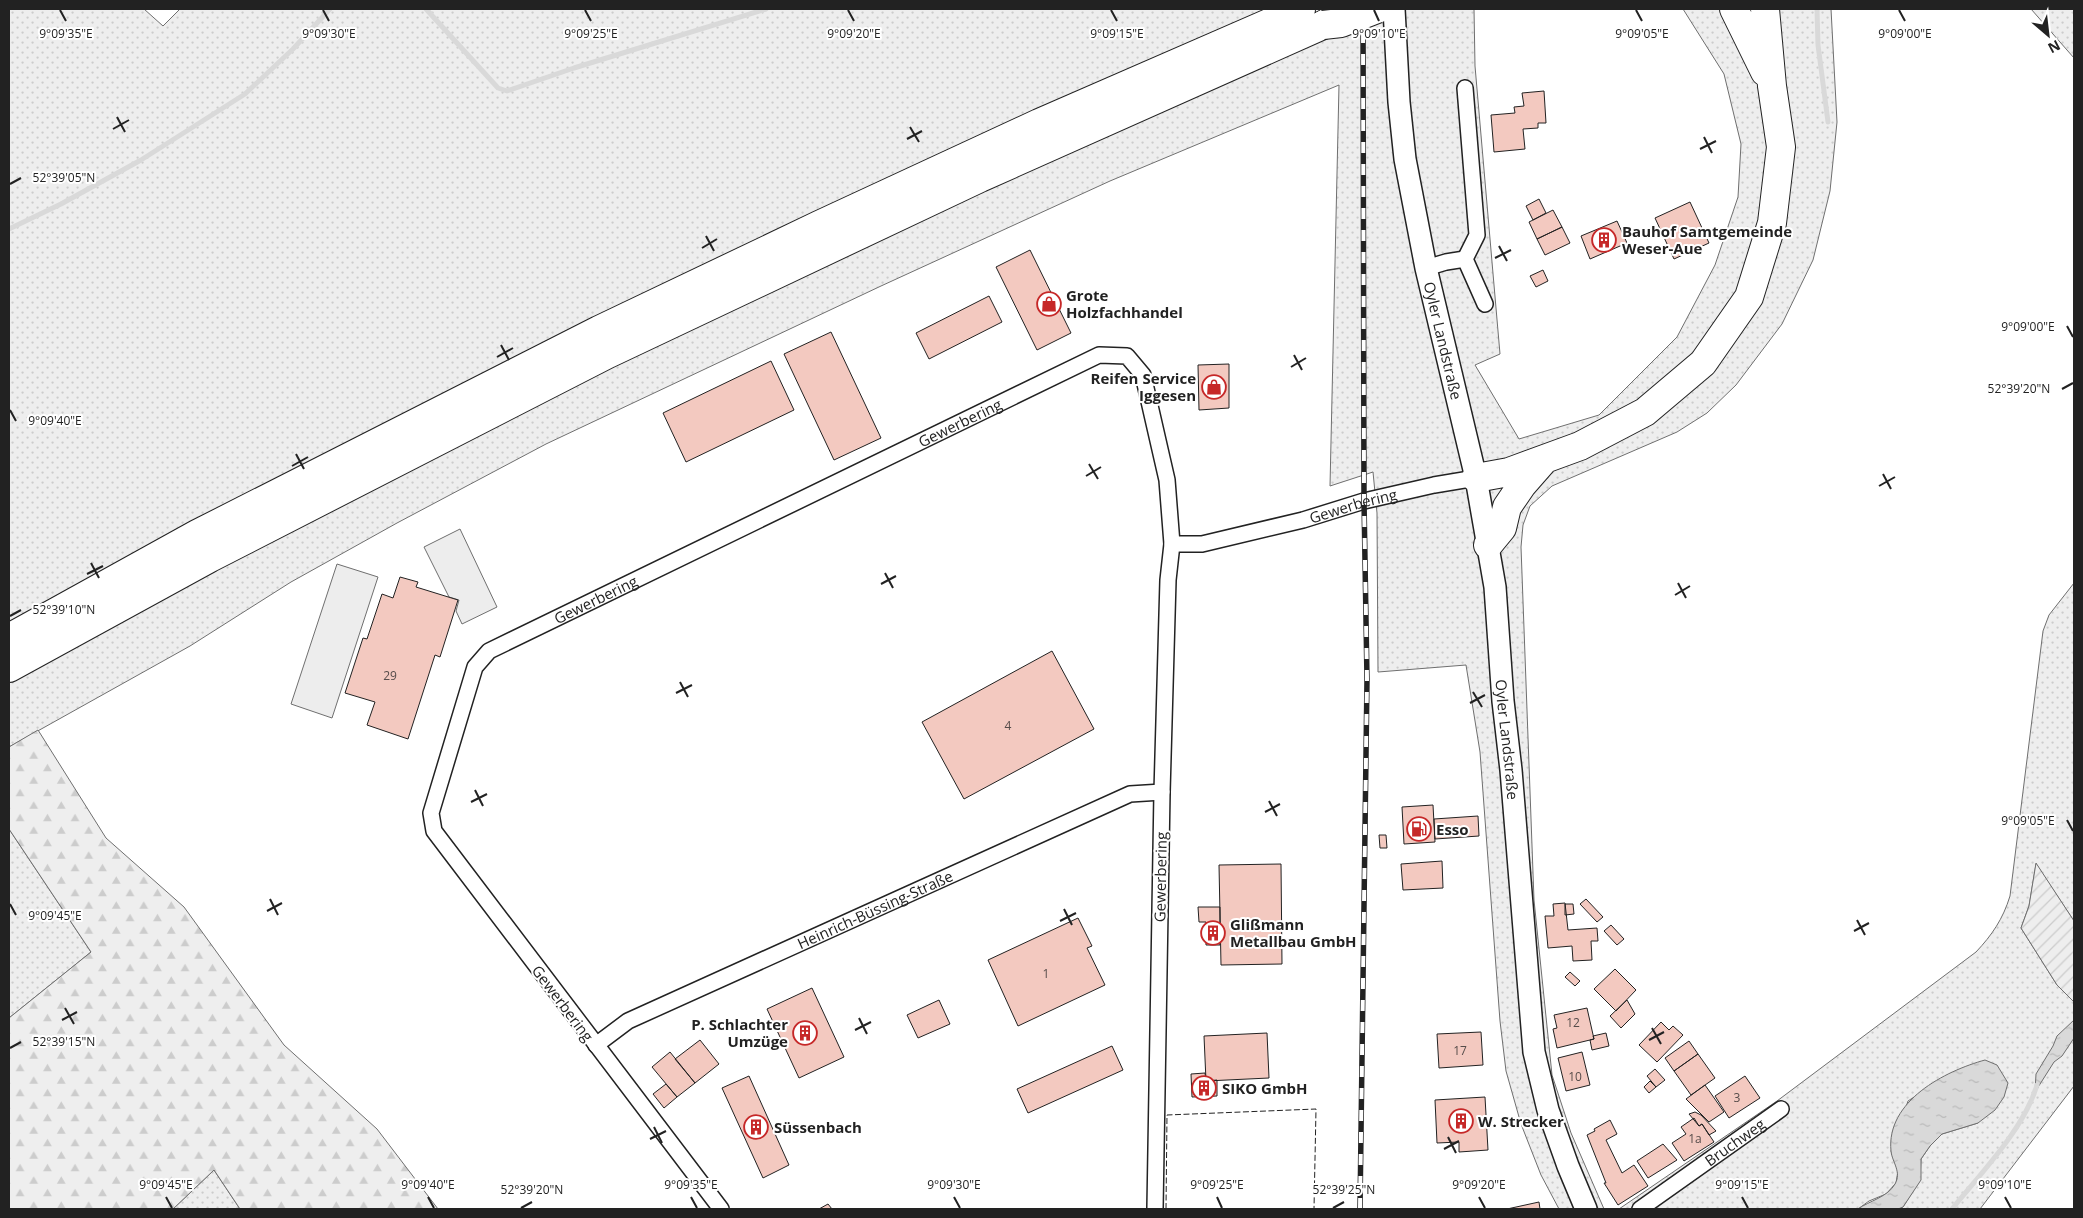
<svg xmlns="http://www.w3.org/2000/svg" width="2083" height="1218" font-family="'Open Sans',sans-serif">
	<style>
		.grass { fill: url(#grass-dots); stroke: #6f6f6f }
		.forest { fill: url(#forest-firs); stroke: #6f6f6f }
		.garden { fill: url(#garden-furrows); stroke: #6f6f6f }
		.parking { fill: #ededed; stroke: #6f6f6f }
		.water { fill: url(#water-ripples); stroke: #6f6f6f }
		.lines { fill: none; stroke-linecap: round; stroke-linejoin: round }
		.stream { stroke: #d9d9d9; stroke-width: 5 }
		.building { fill: #f3c9c0; stroke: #222 }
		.street-casing { stroke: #222; stroke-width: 18 }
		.secondary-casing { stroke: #222; stroke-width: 24 }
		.highway-casing { stroke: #222; stroke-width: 30 }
		.street { stroke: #fff; stroke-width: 15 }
		.secondary { stroke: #fff; stroke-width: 21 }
		.highway { stroke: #fff; stroke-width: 28 }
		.rail-casing { stroke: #222; stroke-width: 5.5 }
		.rail { stroke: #fff; stroke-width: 4; stroke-dasharray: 11; stroke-linecap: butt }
		.highway-bridge-casing { stroke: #222; stroke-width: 30; stroke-linecap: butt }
		.highway-bridge { stroke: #fff; stroke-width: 28 }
		.fence { stroke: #222; stroke-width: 1; stroke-dasharray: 6 2.5; stroke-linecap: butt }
		.ticks { fill: none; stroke: #222; stroke-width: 2 }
		.labels { text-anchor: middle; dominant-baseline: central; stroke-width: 4; stroke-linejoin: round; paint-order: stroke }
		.number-label { font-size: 12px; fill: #564c4a }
		.poi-label { font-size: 15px; font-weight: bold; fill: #222; stroke: #fff; text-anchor: start }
		.street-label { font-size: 15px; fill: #222; stroke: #fff }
		.ticks-label { font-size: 12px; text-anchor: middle; fill: #222; stroke: #fff; stroke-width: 4; stroke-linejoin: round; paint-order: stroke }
	</style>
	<defs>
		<pattern id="grass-dots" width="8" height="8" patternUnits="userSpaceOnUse" patternTransform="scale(1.25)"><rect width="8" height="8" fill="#eee"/><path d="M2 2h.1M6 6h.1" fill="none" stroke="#ccc" stroke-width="1.8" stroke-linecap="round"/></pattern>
		<pattern id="forest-firs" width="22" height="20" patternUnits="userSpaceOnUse" patternTransform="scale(1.25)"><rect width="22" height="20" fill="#eee"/><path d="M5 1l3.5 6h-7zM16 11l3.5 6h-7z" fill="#ccc"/></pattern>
		<pattern id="garden-furrows" width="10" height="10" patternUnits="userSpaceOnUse" patternTransform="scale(1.25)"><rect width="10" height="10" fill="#eee"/><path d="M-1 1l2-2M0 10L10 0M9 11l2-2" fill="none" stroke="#ccc"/></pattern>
		<pattern id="water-ripples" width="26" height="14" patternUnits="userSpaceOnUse" patternTransform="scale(1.25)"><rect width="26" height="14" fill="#d9d9d9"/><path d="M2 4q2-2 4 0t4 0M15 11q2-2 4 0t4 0" fill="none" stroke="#bababa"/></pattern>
	</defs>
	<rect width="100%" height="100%" fill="#fff"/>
	<path class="grass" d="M 9,9 L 144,9 L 163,26 L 180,9 L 1474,9 L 1475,66 L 1500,354 L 1475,365 L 1519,439 L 1599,415 L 1677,337 L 1715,265 L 1738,197 L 1741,144 L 1724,74 L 1683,9 L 1831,9 L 1837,122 L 1830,191 L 1813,260 L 1782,324 L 1736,385 L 1707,413 L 1677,432 L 1552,486 L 1530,506 L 1523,525 L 1521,547 L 1534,900 L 1552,1075 L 1571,1133 L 1604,1209 L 1559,1209 L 1541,1175 L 1521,1124 L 1506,1071 L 1500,1021 L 1480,752 L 1466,665 L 1378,672 L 1377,513 L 1373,472 L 1330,486 L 1339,85 L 1110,181 L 881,286 L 546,444 L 397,523 L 291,582 L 190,646 L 9,747 Z
		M 2031,9 L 2074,9 L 2074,58 Z
		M 2074,583 L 2074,921 L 2036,864 L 2029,906 L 2021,928 L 2057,985 L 2074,1002 L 2074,1086 L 1980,1209 L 1898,1209 L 1903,1207 L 1920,1180 L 1921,1159 L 1930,1146 L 1942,1134 L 1978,1123 L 1949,1074 L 1908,1101 L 1891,1151 L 1898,1171 L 1896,1183 L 1886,1194 L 1869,1201 L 1858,1209 L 1619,1209 L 1777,1101 L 1976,952 C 1992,935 2003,919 2010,896 L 2043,631 L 2049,615 Z
		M 9,829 L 91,952 L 9,1018 Z
		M 214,1170 L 240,1209 L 173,1209 Z"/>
	<path class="forest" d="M 38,730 L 106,838 L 184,907 L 284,1045 L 377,1129 L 438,1209 L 240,1209 L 214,1170 L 173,1209 L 9,1209 L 9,1018 L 91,952 L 9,829 L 9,747 Z"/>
	<path class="garden" d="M 2036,863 L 2074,921 L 2074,1002 L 2057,985 L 2021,928 L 2029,906 Z"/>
	<path class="parking" d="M 460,529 L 497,607 L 462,624 L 456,611 L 459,600 L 449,597 L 424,547 Z
		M 337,564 L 378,577 L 332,718 L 291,704 Z"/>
	<path class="water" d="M 2074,1020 L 2074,1038 L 2062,1056 L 2054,1062 L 2035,1092 L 2036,1074 L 2053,1046 L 2057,1036 Z
		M 1985,1060 L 1997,1065 L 2008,1083 L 2004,1097 L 1995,1110 L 1978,1123 L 1942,1134 L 1930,1146 L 1921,1159 L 1921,1180 L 1903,1207 L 1898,1209 L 1858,1209 C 1869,1201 1888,1197 1895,1184 C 1902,1172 1892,1162 1891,1151 C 1886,1101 1945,1071 1985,1060 Z"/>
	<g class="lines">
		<path class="stream" d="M 426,9 L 498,88 L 507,91 L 574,68 L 766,9
			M 1817,9 L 1818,45 L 1828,122
			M 9,229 L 61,204 L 141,160 L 245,94 L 293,49 L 330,9
			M 1952,1209 C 1981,1173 2024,1129 2037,1085"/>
	</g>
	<path class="building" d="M 1544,91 L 1546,123 L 1538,123 L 1538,128 L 1523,129 L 1525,149 L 1494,152 L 1491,115 L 1515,113 L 1514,107 L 1524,106 L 1522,93 Z
		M 1539,199 L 1546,213 L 1533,220 L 1526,206 Z
		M 1690,202 L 1709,243 L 1674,259 L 1655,218 Z
		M 1553,210 L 1562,227 L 1537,239 L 1529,222 Z
		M 1617,221 L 1627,243 L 1590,259 L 1581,236 Z
		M 1562,227 L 1570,243 L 1545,255 L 1537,239 Z
		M 1030,250 L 1071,333 L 1037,350 L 996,267 Z
		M 1543,270 L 1548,281 L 1536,287 L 1530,276 Z
		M 989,296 L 1002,322 L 929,359 L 916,333 Z
		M 831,332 L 881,438 L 834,460 L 784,354 Z
		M 771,361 L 794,410 L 686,462 L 663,413 Z
		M 1229,364 L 1229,408 L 1199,410 L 1198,365 Z
		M 400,577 L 418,582 L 416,587 L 458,600 L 440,657 L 435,655 L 408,739 L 367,725 L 375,702 L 345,693 L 363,638 L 367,639 L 382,594 L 393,598 Z
		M 1052,651 L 1094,729 L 964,799 L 922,722 Z
		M 1433,805 L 1435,842 L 1404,844 L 1402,807 Z
		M 1478,816 L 1479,836 L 1435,839 L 1434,819 Z
		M 1379,835 L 1386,835 L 1387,848 L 1380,848 Z
		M 1442,861 L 1443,888 L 1403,890 L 1401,864 Z
		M 1281,864 L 1282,964 L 1221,965 L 1219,865 Z
		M 1586,899 L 1603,917 L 1597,922 L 1580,904 Z
		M 1565,903 L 1568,930 L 1597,928 L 1598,941 L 1591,941 L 1592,960 L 1573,961 L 1572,946 L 1548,948 L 1545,916 L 1554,916 L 1553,904 Z
		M 1565,904 L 1573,904 L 1574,914 L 1565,915 Z
		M 1198,907 L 1220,907 L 1220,945 L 1206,945 L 1206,922 L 1199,922 Z
		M 1078,918 L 1092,946 L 1087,948 L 1105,985 L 1018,1026 L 988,960 Z
		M 1611,925 L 1624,939 L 1617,945 L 1604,931 Z
		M 1615,969 L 1636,990 L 1616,1011 L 1594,989 Z
		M 1570,972 L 1580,981 L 1575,986 L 1565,977 Z
		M 812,988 L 844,1057 L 799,1078 L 767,1009 Z
		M 939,1000 L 950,1024 L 918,1038 L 907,1015 Z
		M 1627,1000 L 1635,1014 L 1621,1028 L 1610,1016 Z
		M 1587,1008 L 1594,1039 L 1557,1048 L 1553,1029 L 1557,1028 L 1554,1015 Z
		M 1661,1022 L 1669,1030 L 1673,1026 L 1683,1035 L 1657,1062 L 1639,1045 Z
		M 1481,1032 L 1483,1065 L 1439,1068 L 1437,1034 Z
		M 1267,1033 L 1269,1078 L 1206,1081 L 1204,1036 Z
		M 1606,1033 L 1609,1046 L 1592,1050 L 1590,1040 L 1594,1039 L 1593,1036 Z
		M 700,1040 L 719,1064 L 695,1083 L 675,1059 Z
		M 1689,1041 L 1698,1054 L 1674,1071 L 1665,1058 Z
		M 1112,1046 L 1123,1070 L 1028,1113 L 1017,1089 Z
		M 670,1052 L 695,1083 L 677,1097 L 652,1067 Z
		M 1582,1052 L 1590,1085 L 1566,1091 L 1558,1058 Z
		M 1698,1054 L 1715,1078 L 1691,1095 L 1674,1071 Z
		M 1655,1069 L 1665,1080 L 1656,1087 L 1647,1076 Z
		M 1205,1073 L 1206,1081 L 1217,1080 L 1217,1096 L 1192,1097 L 1191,1074 Z
		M 749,1076 L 789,1165 L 763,1178 L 722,1088 Z
		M 1745,1076 L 1760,1098 L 1729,1118 L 1715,1096 Z
		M 1650,1081 L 1656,1087 L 1649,1093 L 1644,1087 Z
		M 666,1084 L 677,1097 L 664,1108 L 653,1094 Z
		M 1705,1085 L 1724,1112 L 1709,1122 L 1686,1099 Z
		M 1485,1097 L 1488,1150 L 1459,1152 L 1459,1142 L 1437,1143 L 1435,1100 Z
		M 1695,1112 L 1701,1115 L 1716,1131 L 1709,1135 L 1702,1124 L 1699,1126 L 1689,1114 Z
		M 1694,1118 L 1699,1126 L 1702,1124 L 1714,1142 L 1684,1161 L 1672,1143 L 1686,1134 L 1681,1127 Z
		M 1610,1120 L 1617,1134 L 1606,1140 L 1622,1173 L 1634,1165 L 1648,1186 L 1618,1205 L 1604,1183 L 1606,1183 L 1587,1135 L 1595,1131 L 1594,1129 Z
		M 1663,1144 L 1677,1160 L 1648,1178 L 1637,1161 Z
		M 1539,1202 L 1540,1209 L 1507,1209 Z
		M 828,1204 L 832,1209 L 819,1209 Z"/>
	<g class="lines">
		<g class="street-casing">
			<g id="street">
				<path d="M 1465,88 L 1477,235 L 1465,259 L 1485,304"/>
				<path d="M 1426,268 L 1446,262 L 1465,259"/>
				<path id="s1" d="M 1172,544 L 1202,544 L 1303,520 L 1364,501 L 1434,485 L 1476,478"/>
				<path id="s2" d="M 596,1045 L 628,1021 L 1130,794 L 1162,792"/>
				<path id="s3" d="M 721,1209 L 434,831 L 431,813 L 475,667 L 489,651 L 1099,355 L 1127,356 L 1143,375 L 1167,480 L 1172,544 L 1168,580 L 1162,792 L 1155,1209"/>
				<path id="s4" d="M 1640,1209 L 1781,1109"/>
			</g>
		</g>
		<g class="secondary-casing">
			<g id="secondary">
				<path id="s5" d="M 1394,9 L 1399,102 L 1405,159 L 1426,268 L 1476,478 L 1495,587 L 1503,701 L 1511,770 L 1534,1052 L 1548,1110 L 1568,1166 L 1586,1209"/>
			</g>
		</g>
		<g class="highway-casing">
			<path id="highway" d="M 1734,9 L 1765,72
				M 1476,478 L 1509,472 L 1580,446 L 1645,412 L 1703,363 L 1749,297 L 1772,223 L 1781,147 L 1772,86 L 1765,9
				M 1488,545 L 1502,528 L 1507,507 L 1522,485 L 1543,461
				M 9,638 L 197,534 L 599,330 L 819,225 L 1039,123 L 1301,9
				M 9,668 L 210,558 L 608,354 L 980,178 L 1323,25 L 1343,13"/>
		</g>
		<use href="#street" class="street"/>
		<use href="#secondary" class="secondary"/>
		<use href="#highway" class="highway"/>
		<g class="rail-casing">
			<path id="rail" d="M 1360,1209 L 1367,679 L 1364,501 L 1363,9"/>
		</g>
		<use href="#rail" class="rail"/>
		<g class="highway-bridge-casing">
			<path id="highway-bridge" d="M 1323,25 L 1341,23 L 1377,9"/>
		</g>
		<use href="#highway-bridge" class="highway-bridge"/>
		<path class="fence" d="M 1166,1209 L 1167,1115 L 1316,1109 L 1314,1209"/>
	</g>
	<path class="ticks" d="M 60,10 L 66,21M 323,10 L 329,21M 585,10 L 591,21M 848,10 L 854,21M 1111,10 L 1117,21M 1374,10 L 1379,21M 1636,10 L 1642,21M 1899,10 L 1905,21M 117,117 L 125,132M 910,127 L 919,142M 113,129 L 129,120M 1704,137 L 1712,153M 907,139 L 922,131M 1700,149 L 1716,141M 10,184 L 21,178M 706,236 L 714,251M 1499,246 L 1507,261M 702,248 L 717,239M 1495,258 L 1511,250M 2067,326 L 2073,337M 501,345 L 509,360M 1294,355 L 1302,370M 497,357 L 513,348M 1291,367 L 1306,358M 2062,389 L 2073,383M 10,410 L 16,421M 296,454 L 304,469M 1089,464 L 1098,479M 292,466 L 308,457M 1883,474 L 1891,489M 1086,476 L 1101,467M 1879,486 L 1895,477M 91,563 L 99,578M 885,573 L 893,588M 87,574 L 103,566M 1678,583 L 1686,598M 881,584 L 896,576M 1675,595 L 1690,586M 10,616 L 21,610M 680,682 L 688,697M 1473,692 L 1482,707M 676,693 L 692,685M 1470,703 L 1485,695M 475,790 L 483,806M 1269,801 L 1277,816M 471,802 L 487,794M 1265,812 L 1280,804M 2067,820 L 2073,831M 270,899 L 278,915M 10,904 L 16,915M 1064,909 L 1072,925M 267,911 L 282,903M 1857,920 L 1865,935M 1060,921 L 1076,913M 1854,931 L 1869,923M 65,1008 L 74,1024M 859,1018 L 867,1034M 62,1020 L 77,1012M 1652,1028 L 1661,1044M 855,1030 L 871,1022M 1649,1040 L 1664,1032M 10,1048 L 21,1042M 654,1127 L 662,1143M 1448,1137 L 1456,1153M 650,1139 L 666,1131M 1444,1149 L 1459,1141M 166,1197 L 172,1208M 428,1197 L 434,1208M 691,1197 L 697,1208M 954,1197 L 960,1208M 1217,1197 L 1222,1208M 1479,1197 L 1485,1208M 1742,1197 L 1748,1208M 2005,1197 L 2011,1208M 521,1208 L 532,1202M 1333,1208 L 1344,1202"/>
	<defs>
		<g id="building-ring" transform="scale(1.25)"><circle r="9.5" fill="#fff" stroke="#c62828" stroke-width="1.5"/><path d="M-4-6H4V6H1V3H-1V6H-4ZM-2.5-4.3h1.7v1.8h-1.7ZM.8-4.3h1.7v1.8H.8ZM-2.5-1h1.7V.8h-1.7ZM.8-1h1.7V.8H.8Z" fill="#c62828"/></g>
		<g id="shop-ring" transform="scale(1.25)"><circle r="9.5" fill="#fff" stroke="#c62828" stroke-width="1.5"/><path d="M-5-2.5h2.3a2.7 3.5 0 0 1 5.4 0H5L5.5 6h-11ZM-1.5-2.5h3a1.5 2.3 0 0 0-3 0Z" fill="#c62828"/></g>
		<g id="fuel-ring" transform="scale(1.25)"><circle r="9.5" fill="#fff" stroke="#c62828" stroke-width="1.5"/><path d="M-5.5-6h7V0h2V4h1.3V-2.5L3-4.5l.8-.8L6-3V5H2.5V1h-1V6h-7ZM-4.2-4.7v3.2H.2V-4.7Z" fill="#c62828"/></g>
	</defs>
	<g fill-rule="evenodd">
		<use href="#building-ring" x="1604" y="240"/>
		<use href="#shop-ring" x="1049" y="304"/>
		<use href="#shop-ring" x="1214" y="387"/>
		<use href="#fuel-ring" x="1419" y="829"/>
		<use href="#building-ring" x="1213" y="933"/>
		<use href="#building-ring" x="805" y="1033"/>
		<use href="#building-ring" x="1204" y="1088"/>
		<use href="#building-ring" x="1461" y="1121"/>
		<use href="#building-ring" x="756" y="1127"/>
	</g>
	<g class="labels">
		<g class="number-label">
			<text x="390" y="675">29</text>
			<text x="1008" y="725">4</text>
			<text x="1046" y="973">1</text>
			<text x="1573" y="1022">12</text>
			<text x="1460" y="1050">17</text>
			<text x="1575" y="1076">10</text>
			<text x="1737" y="1097">3</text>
			<text x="1695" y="1138">1a</text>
		</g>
		<g class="poi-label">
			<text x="1622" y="231">Bauhof Samtgemeinde<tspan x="1622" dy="17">Weser-Aue</tspan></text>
			<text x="1066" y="295">Grote<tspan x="1066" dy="17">Holzfachhandel</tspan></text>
			<text x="1196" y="378" text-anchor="end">Reifen Service<tspan x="1196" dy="17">Iggesen</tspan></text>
			<text x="1436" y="829">Esso</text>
			<text x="1230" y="924">Glißmann<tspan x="1230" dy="17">Metallbau GmbH</tspan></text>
			<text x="788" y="1024" text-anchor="end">P. Schlachter<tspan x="788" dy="17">Umzüge</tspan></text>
			<text x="1222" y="1088">SIKO GmbH</text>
			<text x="1478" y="1121">W. Strecker</text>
			<text x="774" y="1127">Süssenbach</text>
		</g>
		<g class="street-label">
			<text stroke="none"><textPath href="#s5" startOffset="336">Oyler Landstraße</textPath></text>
			<text stroke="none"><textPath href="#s3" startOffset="1190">Gewerbering</textPath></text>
			<text stroke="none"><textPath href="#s1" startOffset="186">Gewerbering</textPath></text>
			<text stroke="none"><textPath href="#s3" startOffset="785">Gewerbering</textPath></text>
			<text stroke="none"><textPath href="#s5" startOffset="741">Oyler Landstraße</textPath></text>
			<text transform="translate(1160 877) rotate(-89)">Gewerbering</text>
			<text stroke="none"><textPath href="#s2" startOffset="311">Heinrich-Büssing-Straße</textPath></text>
			<text transform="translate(563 1003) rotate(53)">Gewerbering</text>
			<text stroke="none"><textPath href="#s4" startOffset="116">Bruchweg</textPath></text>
		</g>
	</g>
	<g class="ticks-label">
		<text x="66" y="38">9°09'35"E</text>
		<text x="329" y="38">9°09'30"E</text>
		<text x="591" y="38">9°09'25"E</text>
		<text x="854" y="38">9°09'20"E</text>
		<text x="1117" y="38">9°09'15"E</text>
		<text x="1379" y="38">9°09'10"E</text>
		<text x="1642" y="38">9°09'05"E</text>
		<text x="1905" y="38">9°09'00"E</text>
		<text x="64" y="182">52°39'05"N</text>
		<text x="2028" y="331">9°09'00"E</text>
		<text x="2019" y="393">52°39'20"N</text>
		<text x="55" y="425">9°09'40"E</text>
		<text x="64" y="614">52°39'10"N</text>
		<text x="2028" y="825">9°09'05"E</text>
		<text x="55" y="920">9°09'45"E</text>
		<text x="64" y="1046">52°39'15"N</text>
		<text x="166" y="1189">9°09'45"E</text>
		<text x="428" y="1189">9°09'40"E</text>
		<text x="691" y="1189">9°09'35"E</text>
		<text x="954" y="1189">9°09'30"E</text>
		<text x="1217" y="1189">9°09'25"E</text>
		<text x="1479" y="1189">9°09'20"E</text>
		<text x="1742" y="1189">9°09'15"E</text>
		<text x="2005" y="1189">9°09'10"E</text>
		<text x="532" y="1194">52°39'20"N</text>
		<text x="1344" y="1194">52°39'25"N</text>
	</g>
	<rect width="2083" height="1218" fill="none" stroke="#222222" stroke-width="20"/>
	<g transform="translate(2048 35) rotate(152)" stroke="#ffffff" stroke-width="4" paint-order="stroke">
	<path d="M0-4L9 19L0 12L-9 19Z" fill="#222222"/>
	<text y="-8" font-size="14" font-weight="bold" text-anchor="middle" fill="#222222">N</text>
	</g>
</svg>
